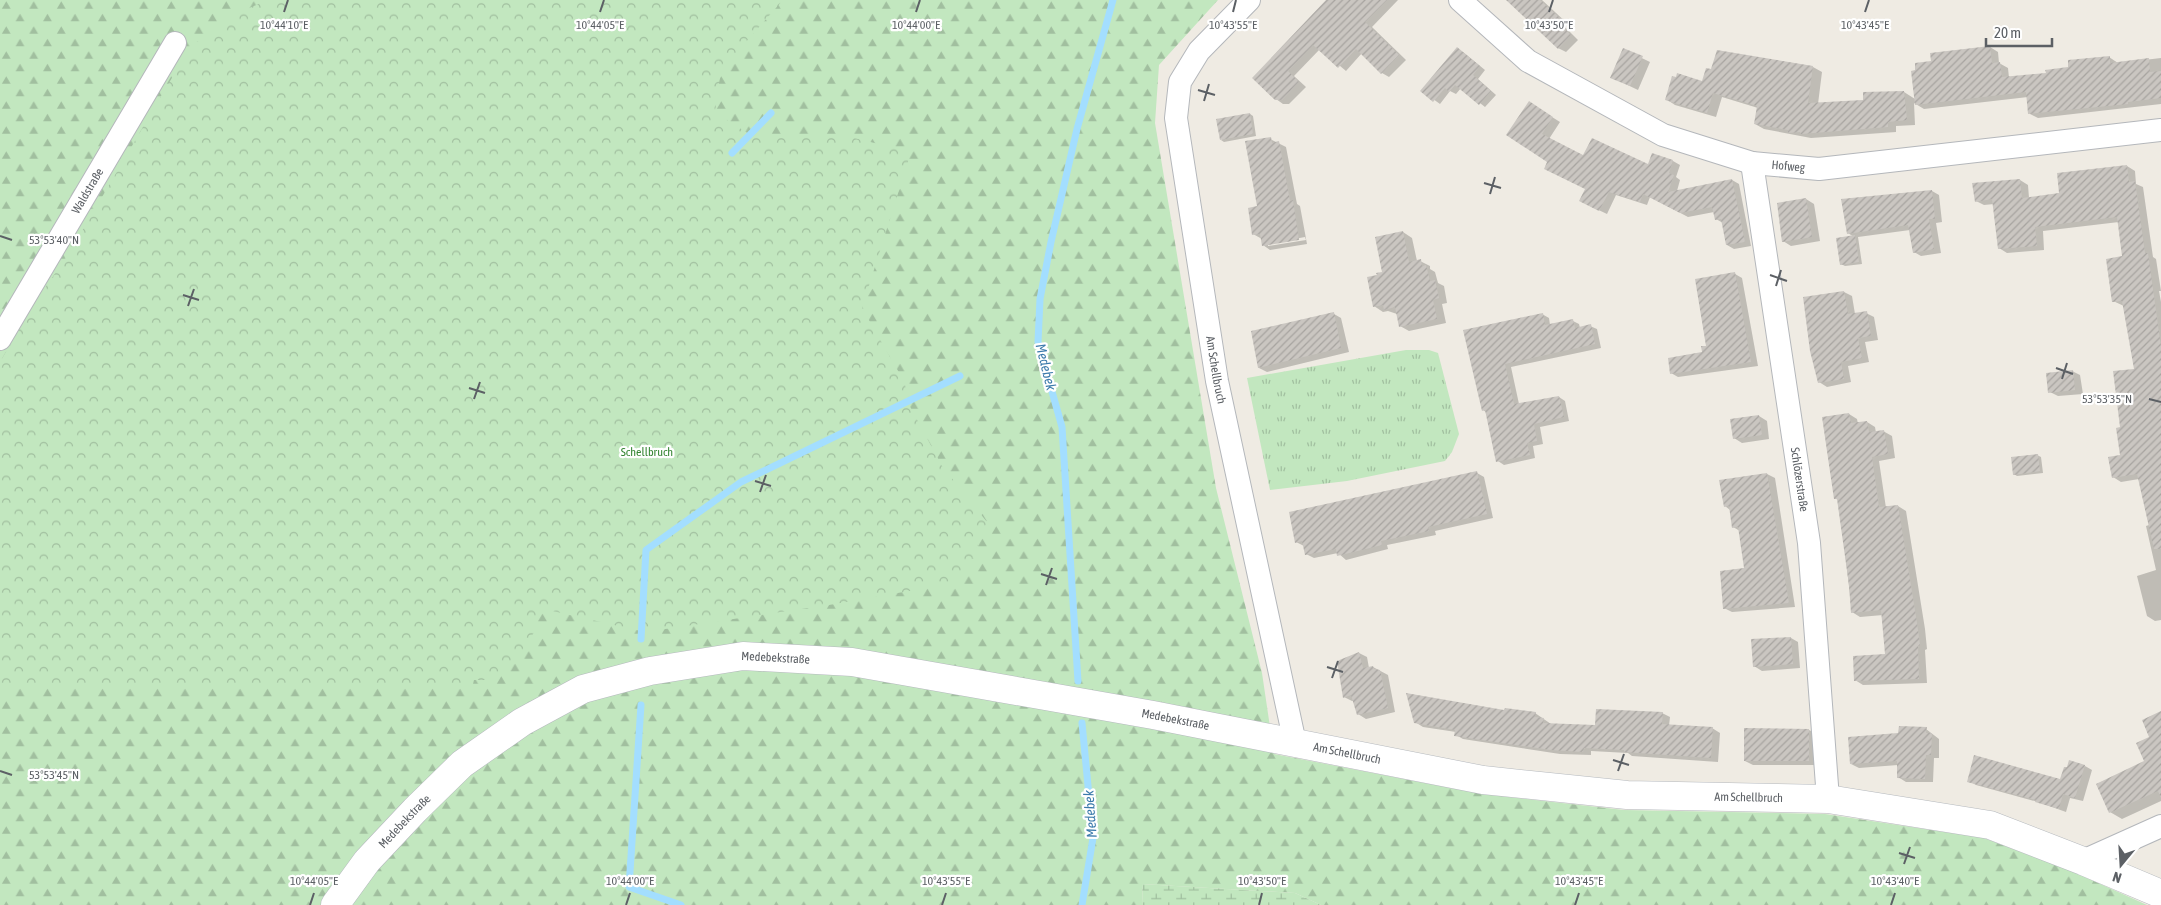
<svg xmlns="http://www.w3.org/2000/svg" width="2161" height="905" font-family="'Asap Condensed',sans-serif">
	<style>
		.grass { fill: url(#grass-tufts) }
		.forest { fill: url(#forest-firs) }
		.wetland { fill: url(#wetland-marsh) }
		.park { fill: url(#park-crowns) }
		.shadow { fill: #0003; fill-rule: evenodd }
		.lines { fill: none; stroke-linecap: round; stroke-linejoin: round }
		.stream { stroke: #a3deff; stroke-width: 7 }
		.building { fill: url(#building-hatch) }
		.street-casing { stroke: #b4b7bb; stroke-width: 24 }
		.secondary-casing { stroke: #b5b9be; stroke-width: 29 }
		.street { stroke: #fff; stroke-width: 22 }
		.secondary { stroke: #fff; stroke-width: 28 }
		.ticks { fill: none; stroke: #5c6065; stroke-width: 2 }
		.labels { text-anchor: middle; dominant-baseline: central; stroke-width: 4.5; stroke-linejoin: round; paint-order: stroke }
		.street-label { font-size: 12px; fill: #5c6065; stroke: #fff }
		.park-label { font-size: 12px; fill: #348532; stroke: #fff }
		.water-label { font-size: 14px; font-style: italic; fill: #3b7aab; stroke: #fff }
		.ticks-label { font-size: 12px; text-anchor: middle; fill: #5c6065; stroke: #fff; stroke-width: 4.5; stroke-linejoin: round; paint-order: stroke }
	</style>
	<defs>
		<pattern id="grass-tufts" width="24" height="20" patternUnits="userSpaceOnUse" patternTransform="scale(1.25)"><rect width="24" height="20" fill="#c2e7bf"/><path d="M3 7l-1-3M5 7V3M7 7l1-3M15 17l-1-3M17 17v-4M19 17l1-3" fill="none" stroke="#a1bf9f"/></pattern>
		<pattern id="forest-firs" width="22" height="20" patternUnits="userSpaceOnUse" patternTransform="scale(1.25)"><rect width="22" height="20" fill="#c2e7bf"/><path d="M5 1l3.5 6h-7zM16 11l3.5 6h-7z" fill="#a1bf9f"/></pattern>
		<pattern id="wetland-marsh" width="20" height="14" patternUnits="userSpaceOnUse" patternTransform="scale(1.25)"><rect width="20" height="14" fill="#c2e7bf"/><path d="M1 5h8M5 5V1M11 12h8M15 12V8" fill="none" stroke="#a1bf9f"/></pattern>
		<pattern id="park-crowns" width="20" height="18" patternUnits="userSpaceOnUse" patternTransform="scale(1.25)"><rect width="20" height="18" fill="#c2e7bf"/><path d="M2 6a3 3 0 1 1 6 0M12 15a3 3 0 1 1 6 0" fill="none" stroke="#a1bf9f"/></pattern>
		<pattern id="building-hatch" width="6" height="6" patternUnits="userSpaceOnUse" patternTransform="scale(1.25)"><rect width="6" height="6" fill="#cac6c1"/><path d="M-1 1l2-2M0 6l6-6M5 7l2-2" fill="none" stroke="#a7a4a0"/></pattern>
	</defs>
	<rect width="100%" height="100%" fill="#efebe3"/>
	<path class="grass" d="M 1406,350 L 1429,350 L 1438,353 L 1459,434 L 1452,452 L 1445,461 L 1347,481 L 1270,490 L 1247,378 Z"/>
	<path class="forest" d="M 0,0 L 1218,0 L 1159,65 L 1155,123 L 1216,488 L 1262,673 L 1274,754 L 1482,794 L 1624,810 L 1825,814 L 1984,838 L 2076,873 L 2147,905 L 1321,905 L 1295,893 L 1142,884 L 1143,905 L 0,905 Z"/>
	<path class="wetland" d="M 1142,884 L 1295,893 L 1321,905 L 1143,905 Z"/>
	<path class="park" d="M 268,0 L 783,0 L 721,70 L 715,112 L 749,134 L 778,138 L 842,135 L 911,152 L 862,308 L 905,383 L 907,401 L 942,466 L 987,522 L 964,578 L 955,583 L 829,605 L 645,632 L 539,608 L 531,641 L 533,647 L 493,680 L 474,680 L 473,684 L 350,687 L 0,685 L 0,362 L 37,299 L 68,255 L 193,42 L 207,40 C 222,22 245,9 268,0 Z"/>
	<path class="shadow" d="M 1332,0 L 1398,0 L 1372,27 L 1406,60 L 1389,77 L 1382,73 L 1362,53 L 1346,71 L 1320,49 L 1294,76 L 1306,87 L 1289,104 L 1283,104 L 1276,99 L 1254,78 Z
		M 1508,0 L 1542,0 L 1568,24 L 1565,27 L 1578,40 L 1566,52 L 1558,48 Z
		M 1990,47 L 1998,52 L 1999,63 L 2008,68 L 2009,78 L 2047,74 L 2109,57 L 2118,63 L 2161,58 L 2161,104 L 2038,118 L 2030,114 L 2028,97 L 1924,109 L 1914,103 L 1915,125 L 1896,126 L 1896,132 L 1811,138 L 1764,129 L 1755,124 L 1758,108 L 1722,97 L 1716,117 L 1675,105 L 1666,99 L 1703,82 L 1712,71 L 1718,51 L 1813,67 L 1822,72 L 1818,104 L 1864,101 L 1864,93 L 1904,92 L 1915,99 L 1933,62 Z
		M 1623,49 L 1650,62 L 1638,90 L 1619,81 Z
		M 1463,52 L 1485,70 L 1478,79 L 1496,95 L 1485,107 L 1461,88 L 1456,94 L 1450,91 L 1440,104 L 1422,91 Z
		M 1536,107 L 1560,122 L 1549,139 L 1584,157 L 1649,166 L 1653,154 L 1673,161 L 1680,165 L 1676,177 L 1680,180 L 1677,191 L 1732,180 L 1739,184 L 1751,246 L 1734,249 L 1727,245 L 1723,223 L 1716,219 L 1714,212 L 1688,217 L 1650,197 L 1647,205 L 1616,195 L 1607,214 L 1588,205 L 1587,189 L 1549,161 L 1508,134 Z
		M 1250,114 L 1253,116 L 1256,136 L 1224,142 L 1221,140 Z
		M 1270,139 L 1286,147 L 1297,204 L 1300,206 L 1307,244 L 1270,250 L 1263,245 L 1262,239 L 1253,234 ZM 1305,237 L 1306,240 L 1268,246 L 1268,244 Z
		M 2127,166 L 2135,171 L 2136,184 L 2143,187 L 2153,257 L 2156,259 L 2161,291 L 2159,291 L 2161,302 L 2161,620 L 2155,621 L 2147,616 L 2137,576 L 2156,570 L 2146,526 L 2149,525 L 2139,479 L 2121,482 L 2113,477 L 2122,456 L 2122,428 L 2135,370 L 2124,306 L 2113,301 L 2124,257 L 2119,222 L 2043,231 L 2044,250 L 2007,253 L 1999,248 L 1994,204 L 1984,205 L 1976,201 L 2020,180 L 2028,185 L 2029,198 L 2060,194 Z
		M 1932,191 L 1939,195 L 1942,222 L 1936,223 L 1941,253 L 1921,256 L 1914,252 L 1910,230 L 1858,237 L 1862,264 L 1845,266 L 1841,264 L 1854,237 L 1848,233 Z
		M 1806,199 L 1814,204 L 1820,241 L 1791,246 L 1783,241 Z
		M 1403,232 L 1412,238 L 1417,261 L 1420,261 L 1430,266 L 1430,269 L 1435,272 L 1438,283 L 1444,286 L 1447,303 L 1442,304 L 1446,323 L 1409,331 L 1400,326 L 1397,314 L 1388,311 L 1383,312 L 1374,306 L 1384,273 Z
		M 1735,274 L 1742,278 L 1758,366 L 1678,377 L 1671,373 L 1704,353 Z
		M 1844,292 L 1852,296 L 1855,314 L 1866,313 L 1874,317 L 1878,340 L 1865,342 L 1869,362 L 1848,366 L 1851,382 L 1827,387 L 1819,382 L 1804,298 Z
		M 1334,314 L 1341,318 L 1349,352 L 1267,372 L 1259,368 Z
		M 1542,314 L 1549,318 L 1550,325 L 1573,321 L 1579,324 L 1580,328 L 1590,326 L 1597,329 L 1601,348 L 1511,367 L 1519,404 L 1559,397 L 1565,401 L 1569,421 L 1540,427 L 1543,444 L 1533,446 L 1535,458 L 1504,465 L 1498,461 L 1486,412 L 1483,410 L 1465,331 Z
		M 2072,371 L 2080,375 L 2083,394 L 2058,396 L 2050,392 Z
		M 1849,414 L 1857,419 L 1858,424 L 1867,422 L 1875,427 L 1876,433 L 1883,431 L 1892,436 L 1895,458 L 1879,461 L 1886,508 L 1898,506 L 1906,511 L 1925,629 L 1927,649 L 1925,650 L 1927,683 L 1863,685 L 1855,680 L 1887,655 L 1883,615 L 1860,617 L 1852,612 L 1839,501 L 1835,498 Z
		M 1759,416 L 1767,421 L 1769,439 L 1742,443 L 1734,438 Z
		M 2037,455 L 2041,457 L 2043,473 L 2017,476 L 2014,474 Z
		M 1477,473 L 1484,477 L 1493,518 L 1435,531 L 1436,535 L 1387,545 L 1388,549 L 1346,560 L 1338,553 L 1314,558 L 1306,554 L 1304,546 L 1296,542 Z
		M 1767,474 L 1775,478 L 1795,607 L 1732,612 L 1724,608 L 1745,570 L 1740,531 L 1733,527 L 1730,510 L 1725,506 L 1721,481 Z
		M 1791,638 L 1798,642 L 1800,668 L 1762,671 L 1754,666 Z
		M 1359,653 L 1367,657 L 1369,668 L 1373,667 L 1388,675 L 1395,712 L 1366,719 L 1358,714 L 1354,701 L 1352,701 L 1344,697 Z
		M 1505,711 L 1535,713 L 1551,724 L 1596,727 L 1662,713 L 1670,717 L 1669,726 L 1712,728 L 1720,733 L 1718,762 L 1632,756 L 1628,753 L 1591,751 L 1591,755 L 1560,754 L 1463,739 L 1456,735 L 1456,732 L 1423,727 L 1415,722 Z
		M 2161,713 L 2161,801 L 2122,819 L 2110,812 L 2097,784 L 2146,762 L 2151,738 Z
		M 1745,729 L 1809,730 L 1817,734 L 1817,765 L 1753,765 L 1745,761 Z
		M 1926,729 L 1939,739 L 1939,758 L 1934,758 L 1933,782 L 1906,782 L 1898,777 L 1898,765 L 1859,768 L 1851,764 L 1900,734 Z
		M 2085,766 L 2092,770 L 2083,801 L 2070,798 L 2066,812 L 2038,802 L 1976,785 L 1969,781 L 2061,781 Z"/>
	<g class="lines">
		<path class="stream" d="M 732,153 L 771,113
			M 641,639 L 646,550 L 741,482 L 960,376
			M 1078,681 L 1062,427 L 1038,342 L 1040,299 L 1051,242 L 1077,129 L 1113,0
			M 641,705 L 629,887 L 681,905
			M 1082,905 L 1093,838 L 1082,723"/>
	</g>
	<path class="building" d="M 1326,0 L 1387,0 L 1365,22 L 1399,55 L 1381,74 L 1356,49 L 1338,68 L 1313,45 L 1288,71 L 1299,82 L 1282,100 L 1275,100 L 1252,78 Z
		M 1506,0 L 1540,0 L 1561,19 L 1558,22 L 1571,35 L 1558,49 Z
		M 1990,46 L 1992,63 L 2000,62 L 2002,77 L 2046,73 L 2045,70 L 2068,67 L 2068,60 L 2110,56 L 2110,63 L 2149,58 L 2150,72 L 2161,71 L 2161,98 L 2128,102 L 2128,104 L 2028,114 L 2026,92 L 1915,105 L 1911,71 L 1915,70 L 1915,63 L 1931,61 L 1930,53 Z
		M 1457,47 L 1480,66 L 1473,75 L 1491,91 L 1479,105 L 1455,85 L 1449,92 L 1445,88 L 1433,102 L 1420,91 Z
		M 1623,48 L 1643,56 L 1630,86 L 1610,78 Z
		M 1717,50 L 1813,66 L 1808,103 L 1863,100 L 1863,92 L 1904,91 L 1907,120 L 1888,122 L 1888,127 L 1801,134 L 1800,132 L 1788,133 L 1788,130 L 1754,124 L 1757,106 L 1713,93 L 1707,113 L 1665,100 L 1672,76 L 1676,77 L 1677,73 L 1702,81 L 1706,68 L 1711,69 Z
		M 1529,101 L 1553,117 L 1542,134 L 1583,155 L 1592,138 L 1648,164 L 1652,153 L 1673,160 L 1669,173 L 1674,175 L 1668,192 L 1732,179 L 1745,242 L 1726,245 L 1721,219 L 1715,220 L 1712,207 L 1680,213 L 1643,194 L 1640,202 L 1609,192 L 1599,211 L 1579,201 L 1585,189 L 1544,169 L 1547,162 L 1506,135 Z
		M 1250,113 L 1253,134 L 1220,140 L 1216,119 Z
		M 1271,137 L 1272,143 L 1279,141 L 1290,201 L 1293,200 L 1299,240 L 1262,246 L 1260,234 L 1252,235 L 1248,208 L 1257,206 L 1245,141 Z
		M 2127,165 L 2129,182 L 2135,181 L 2145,253 L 2148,253 L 2161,347 L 2161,549 L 2154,549 L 2137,474 L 2112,478 L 2108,457 L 2120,455 L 2116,428 L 2120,427 L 2113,371 L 2134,369 L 2122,301 L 2112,302 L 2106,259 L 2122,256 L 2117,217 L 2035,227 L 2037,246 L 1998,249 L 1992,199 L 1975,202 L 1972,183 L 2020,179 L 2022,198 L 2059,193 L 2057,173 Z
		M 1932,190 L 1935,219 L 1929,219 L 1934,249 L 1913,253 L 1908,225 L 1847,234 L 1841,199 Z
		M 1806,198 L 1812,237 L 1782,242 L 1777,203 Z
		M 1403,231 L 1409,262 L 1421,259 L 1422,266 L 1426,265 L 1430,281 L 1435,280 L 1439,298 L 1433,300 L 1437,319 L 1399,327 L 1395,307 L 1384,310 L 1383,305 L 1373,307 L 1367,277 L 1377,275 L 1376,273 L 1382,272 L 1375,237 Z
		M 1855,235 L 1859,262 L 1840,265 L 1836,238 Z
		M 1735,272 L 1751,362 L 1670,374 L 1668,358 L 1702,352 L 1701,346 L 1706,346 L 1695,279 Z
		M 1844,291 L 1848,314 L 1867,311 L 1871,336 L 1858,338 L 1862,358 L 1841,362 L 1844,379 L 1818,383 L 1810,351 L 1803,297 Z
		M 1334,312 L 1341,348 L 1258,368 L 1251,331 Z
		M 1543,313 L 1545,325 L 1573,319 L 1575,328 L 1591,324 L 1595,344 L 1505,364 L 1514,404 L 1559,396 L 1564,417 L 1534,424 L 1537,441 L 1527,443 L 1530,455 L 1496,462 L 1485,410 L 1482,411 L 1463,330 Z
		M 2073,370 L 2075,390 L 2048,393 L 2046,373 Z
		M 1849,413 L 1851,423 L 1867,421 L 1869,432 L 1884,430 L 1888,454 L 1872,457 L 1879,507 L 1898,505 L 1917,623 L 1920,645 L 1918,646 L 1919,679 L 1854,681 L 1853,656 L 1885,654 L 1881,610 L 1851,613 L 1849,585 L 1837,499 L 1834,499 L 1822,417 Z
		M 1759,415 L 1762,435 L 1733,439 L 1730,419 Z
		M 2038,454 L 2040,471 L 2013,475 L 2011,457 Z
		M 1477,471 L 1487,514 L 1428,527 L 1429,531 L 1381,541 L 1382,545 L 1337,556 L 1336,549 L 1305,555 L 1302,541 L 1295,543 L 1289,512 Z
		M 1767,473 L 1789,603 L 1723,609 L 1720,571 L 1744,568 L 1738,527 L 1732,528 L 1729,506 L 1724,507 L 1719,480 Z
		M 1791,637 L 1793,664 L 1753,667 L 1751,639 Z
		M 1359,652 L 1363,668 L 1373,666 L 1374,669 L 1380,670 L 1388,708 L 1357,715 L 1351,695 L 1343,698 L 1337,661 Z
		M 1406,693 L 1504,710 L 1505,708 L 1536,712 L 1535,717 L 1544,718 L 1543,723 L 1595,725 L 1596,709 L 1663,712 L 1662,724 L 1713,727 L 1711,758 L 1624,752 L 1624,750 L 1584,748 L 1583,752 L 1551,750 L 1454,736 L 1455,730 L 1414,723 Z
		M 2161,711 L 2161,798 L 2158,791 L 2109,813 L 2096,784 L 2144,761 L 2136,743 L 2149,737 L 2142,720 Z
		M 1899,726 L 1927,727 L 1926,733 L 1932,733 L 1931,755 L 1926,755 L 1925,779 L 1897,778 L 1897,761 L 1850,764 L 1848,737 L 1898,733 Z
		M 1744,728 L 1809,729 L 1809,761 L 1744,761 Z
		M 1974,755 L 2060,779 L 2064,767 L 2067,767 L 2069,760 L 2085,765 L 2075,798 L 2063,794 L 2059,809 L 2035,802 L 2036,800 L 1967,782 Z"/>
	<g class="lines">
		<g class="street-casing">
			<g id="street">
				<path id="s1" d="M 1249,0 L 1199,51 L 1180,82 L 1176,118 L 1217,381 L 1295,743"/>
				<path id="s2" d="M 1460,0 L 1528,61 L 1663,135 L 1752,163 L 1819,169 L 2161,130"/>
				<path id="s3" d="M 1752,163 L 1809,543 L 1828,799"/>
				<path id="s4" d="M 0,339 L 175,43"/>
				<path d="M 2083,861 L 2161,826"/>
			</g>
		</g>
		<g class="secondary-casing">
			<g id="secondary">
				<path id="s5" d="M 335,905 L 367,861 L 415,810 L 462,764 L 522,722 L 583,689 L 650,671 L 743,656 L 852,662 L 1153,715 L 1483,780 L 1627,795 L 1828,799 L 1990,825 L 2083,861 L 2161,894"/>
			</g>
		</g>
		<use href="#street" class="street"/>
		<use href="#secondary" class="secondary"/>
	</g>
	<path class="ticks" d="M 284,12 L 288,0M 600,12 L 604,0M 916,12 L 920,0M 1233,12 L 1236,0M 1549,12 L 1553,0M 1865,12 L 1869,0M 1198,90 L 1215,95M 1204,101 L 1209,84M 1484,183 L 1501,188M 1490,194 L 1495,177M 0,236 L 12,240M 1770,275 L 1787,281M 1776,286 L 1781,270M 183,295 L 199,300M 188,306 L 194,289M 2056,368 L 2073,374M 2062,379 L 2067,363M 469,388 L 485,393M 474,399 L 480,382M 2149,399 L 2161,402M 755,481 L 771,486M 760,492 L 766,475M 1041,574 L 1057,579M 1046,585 L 1052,568M 1327,667 L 1343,672M 1332,678 L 1338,661M 1613,760 L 1629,765M 0,771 L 12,775M 1618,771 L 1624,754M 1899,853 L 1915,858M 1904,864 L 1910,847M 310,905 L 314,893M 626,905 L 630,893M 942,905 L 946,893M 1259,905 L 1262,893M 1575,905 L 1579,893M 1891,905 L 1895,893"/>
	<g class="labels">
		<g class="street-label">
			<text stroke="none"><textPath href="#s2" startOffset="375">Hofweg</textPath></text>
			<text stroke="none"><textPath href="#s4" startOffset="172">Waldstraße</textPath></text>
			<text stroke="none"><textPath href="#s1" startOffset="399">Am Schellbruch</textPath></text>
			<text stroke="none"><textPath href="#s3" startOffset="320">Schlözerstraße</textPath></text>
			<text stroke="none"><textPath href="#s5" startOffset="529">Medebekstraße</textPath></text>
			<text stroke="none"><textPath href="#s5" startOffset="934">Medebekstraße</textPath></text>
			<text stroke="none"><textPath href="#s5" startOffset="1109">Am Schellbruch</textPath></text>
			<text stroke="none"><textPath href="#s5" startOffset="1514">Am Schellbruch</textPath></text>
			<text stroke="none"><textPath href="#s5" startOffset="109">Medebekstraße</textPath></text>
		</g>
		<g class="park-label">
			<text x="647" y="452">Schellbruch</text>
		</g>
		<g class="water-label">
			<text transform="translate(1046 367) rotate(76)">Medebek</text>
			<text transform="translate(1090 814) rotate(-94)">Medebek</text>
		</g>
	</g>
	<g class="ticks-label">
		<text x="284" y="29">10°44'10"E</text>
		<text x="600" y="29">10°44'05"E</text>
		<text x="916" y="29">10°44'00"E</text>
		<text x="1233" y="29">10°43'55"E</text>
		<text x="1549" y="29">10°43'50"E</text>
		<text x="1865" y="29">10°43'45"E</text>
		<text x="54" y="244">53°53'40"N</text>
		<text x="2107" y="403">53°53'35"N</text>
		<text x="54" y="779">53°53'45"N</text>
		<text x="314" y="885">10°44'05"E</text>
		<text x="630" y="885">10°44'00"E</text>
		<text x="946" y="885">10°43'55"E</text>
		<text x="1262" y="885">10°43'50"E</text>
		<text x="1579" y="885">10°43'45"E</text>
		<text x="1895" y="885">10°43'40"E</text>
	</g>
	<g transform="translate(2121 865) rotate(198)" stroke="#ffffff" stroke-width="4" paint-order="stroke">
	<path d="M0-4L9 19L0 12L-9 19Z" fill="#5c6065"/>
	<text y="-8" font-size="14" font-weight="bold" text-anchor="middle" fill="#5c6065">N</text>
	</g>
	<path d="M1986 38v8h66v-8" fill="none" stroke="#5c6065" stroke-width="2.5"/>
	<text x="1994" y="38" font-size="15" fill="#5c6065" stroke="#ffffff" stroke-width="4" paint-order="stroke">20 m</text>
</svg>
